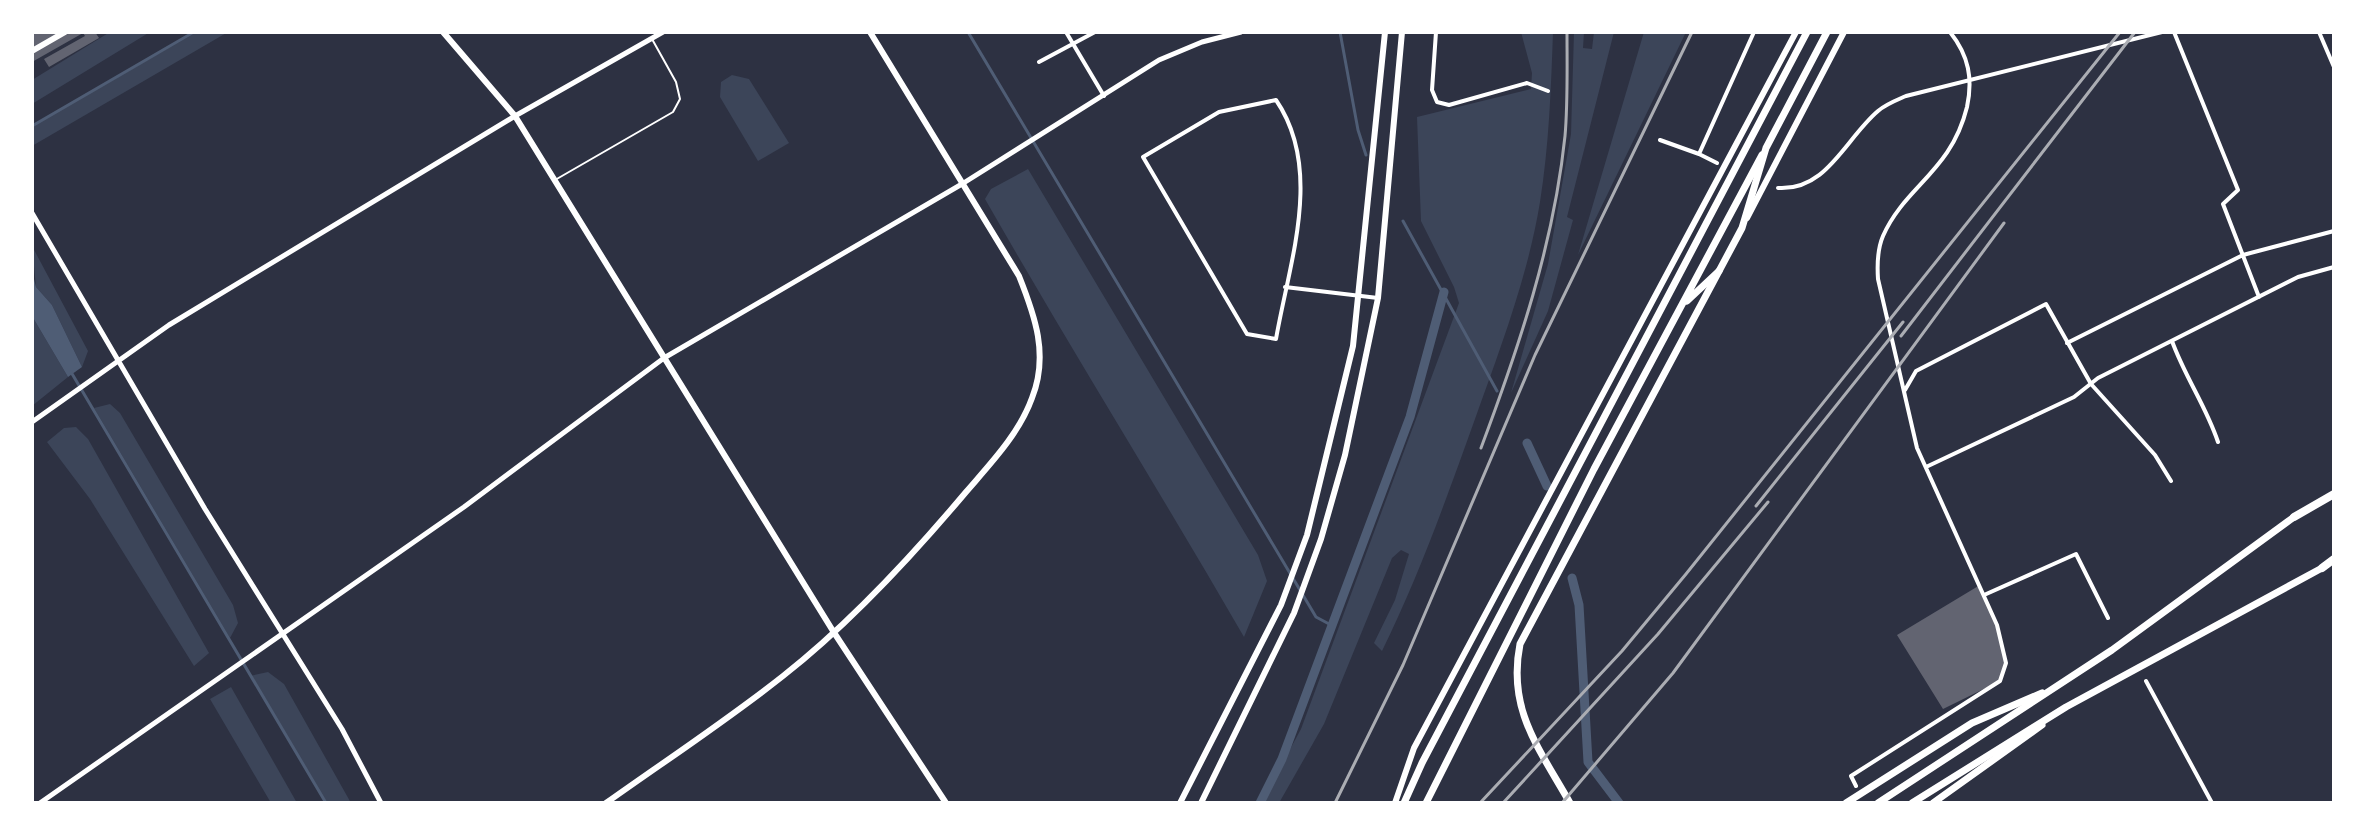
<svg xmlns="http://www.w3.org/2000/svg" width="2366" height="835" font-family="Cabin,sans-serif">
	<style>
		.green { fill: #3c4559 }
		.water { fill: #4f5d75 }
		.lines { fill: none; stroke-linecap: round; stroke-linejoin: round }
		.stream { stroke: #4f5d75; stroke-width: 3 }
		.canal { stroke: #4f5d75; stroke-width: 9 }
		.building { fill: #626471 }
		.service { stroke: #fff; stroke-width: 2 }
		.minor { stroke: #fff; stroke-width: 4 }
		.tertiary { stroke: #fff; stroke-width: 5 }
		.secondary { stroke: #fff; stroke-width: 6 }
		.primary { stroke: #fff; stroke-width: 7 }
		.trunk { stroke: #fff; stroke-width: 7 }
		.motorway { stroke: #fff; stroke-width: 8 }
		.rail { stroke: #abadb3; stroke-width: 3 }
	</style>
	<rect width="100%" height="100%" fill="#2d3142"/>
	<path class="green" d="M 110,32 L 150,32 L 32,104 L 32,80 Z
		M 197,32 L 228,32 L 32,146 L 32,126 Z
		M 1521,32 L 1553,32 C 1551,89 1549,146 1540,202 C 1528,276 1500,349 1475,419 C 1447,497 1419,576 1382,651 L 1374,643 L 1395,600 L 1409,554 L 1401,550 L 1392,558 L 1324,724 L 1279,803 L 1261,803 L 1301,729 L 1459,303 L 1454,287 L 1421,221 L 1417,117 L 1531,89 L 1532,73 Z
		M 1574,32 L 1584,32 L 1583,48 L 1592,49 L 1594,32 L 1614,32 L 1567,217 L 1573,220 L 1548,311 L 1511,393 L 1548,264 L 1571,134 Z
		M 1644,32 L 1686,32 L 1578,255 Z
		M 732,75 L 749,79 L 789,143 L 758,161 L 720,97 L 721,82 Z
		M 1028,169 L 1258,555 L 1267,581 L 1244,637 C 1159,490 1069,346 985,199 L 991,189 Z
		M 32,246 L 88,351 L 82,367 L 52,305 L 36,287 Z
		M 32,316 L 68,377 L 32,406 Z
		M 110,404 L 120,413 L 233,605 L 238,623 L 230,638 L 94,408 Z
		M 76,427 L 88,439 L 209,653 L 194,666 L 90,499 L 47,442 L 64,428 Z
		M 268,672 L 284,684 L 351,803 L 326,803 L 250,676 Z
		M 231,687 L 297,803 L 271,803 L 210,699 Z"/>
	<path class="water" d="M 32,271 L 36,287 L 52,305 L 82,367 L 68,377 L 32,316 Z"/>
	<g class="lines">
		<path class="stream" d="M 968,32 L 1316,617 L 1331,625
			M 1340,32 L 1358,130 L 1366,155
			M 32,126 L 194,32
			M 1403,221 L 1497,391
			M 71,372 L 326,803"/>
		<path class="canal" d="M 1527,443 L 1547,486
			M 1572,578 L 1579,605 L 1588,762 L 1619,803
			M 1260,803 L 1282,759 L 1410,417 L 1444,292"/>
	</g>
	<path class="building" d="M 32,32 L 95,32 L 99,38 L 49,67 L 44,59 L 85,36 L 83,33 L 32,62 Z
		M 1980,585 L 1997,625 L 2006,663 L 2000,681 L 1943,709 L 1897,635 Z"/>
	<g class="lines">
		<path class="service" d="M 555,180 L 673,112 L 680,99 L 676,82 L 652,39"/>
		<path class="minor" d="M 1066,32 L 1104,96
			M 1436,32 L 1432,90 L 1437,102 L 1449,105 L 1527,83 L 1548,91
			M 2174,32 L 2238,190 L 2223,204 L 2259,297
			M 2319,32 L 2334,67
			M 1039,62 L 1095,32
			M 1276,100 C 1324,170 1289,263 1276,339 L 1247,334 L 1143,157 L 1219,112 Z
			M 1660,140 L 1699,154
			M 1717,163 L 1699,154 L 1754,32
			M 1778,188 C 1827,191 1845,139 1878,111 C 1886,104 1897,100 1906,96 L 2162,32
			M 1285,287 L 1378,298
			M 2172,341 C 2185,377 2206,406 2218,442
			M 2067,343 L 2243,255 L 2334,231
			M 1905,390 L 1916,371 L 2046,304 L 2091,384 L 2155,455 L 2171,481
			M 1926,467 L 2074,397 L 2098,378 L 2298,277 L 2334,267
			M 1984,595 L 2076,554 L 2108,618
			M 2146,681 L 2212,803
			M 1856,786 L 1851,776 L 2000,681 L 2006,663 L 1997,625 L 1917,448 L 1878,279 C 1877,264 1877,250 1883,236 C 1905,186 1951,172 1967,107 C 1973,79 1969,56 1950,32"/>
		<path class="tertiary" d="M 32,213 L 205,509 L 342,729 L 381,803
			M 32,422 L 169,325 L 515,116 L 663,32
			M 40,803 L 464,507 L 664,358 L 962,184 L 1159,60 L 1202,42 L 1241,32"/>
		<path class="secondary" d="M 443,32 L 515,116 L 833,631 L 946,803
			M 32,51 L 65,32
			M 1747,218 L 1844,32
			M 606,803 C 665,761 726,721 783,676 C 848,625 913,555 966,492 C 991,463 1019,434 1032,398 C 1049,355 1035,316 1019,276 L 870,32
			M 1180,803 L 1281,605 L 1307,535 L 1353,346 L 1385,32
			M 1201,803 L 1294,613 L 1321,539 L 1345,455 L 1378,298 L 1402,32
			M 1395,803 L 1414,748 L 1796,32"/>
		<path class="primary" d="M 1687,301 L 1719,271
			M 1426,803 L 1594,469 L 1762,155
			M 1846,803 L 1972,723 L 2042,693
			M 1933,803 L 2042,725"/>
		<path class="trunk" d="M 1404,803 L 1422,763 L 1807,32
			M 1570,803 C 1539,748 1507,710 1520,644 L 1742,228 L 1766,148 L 1827,32
			M 1878,803 L 2112,650 L 2294,517
			M 1912,803 L 2066,707 L 2322,568"/>
		<path class="motorway" d="M 2294,517 L 2334,494
			M 2322,568 L 2334,559"/>
		<path class="rail" d="M 1901,336 L 2135,32
			M 1481,448 C 1519,347 1554,243 1565,136 C 1568,102 1567,66 1567,32
			M 1756,506 L 1903,322
			M 1335,803 L 1403,665 L 1535,355 L 1692,32
			M 1480,803 L 1622,651 L 1686,574 L 2120,32
			M 1503,803 L 1658,634 L 1768,502
			M 1562,803 L 1673,673 L 2004,223"/>
	</g>
	<rect width="2366" height="835" fill="none" stroke="#ffffff" stroke-width="68"/>
</svg>
